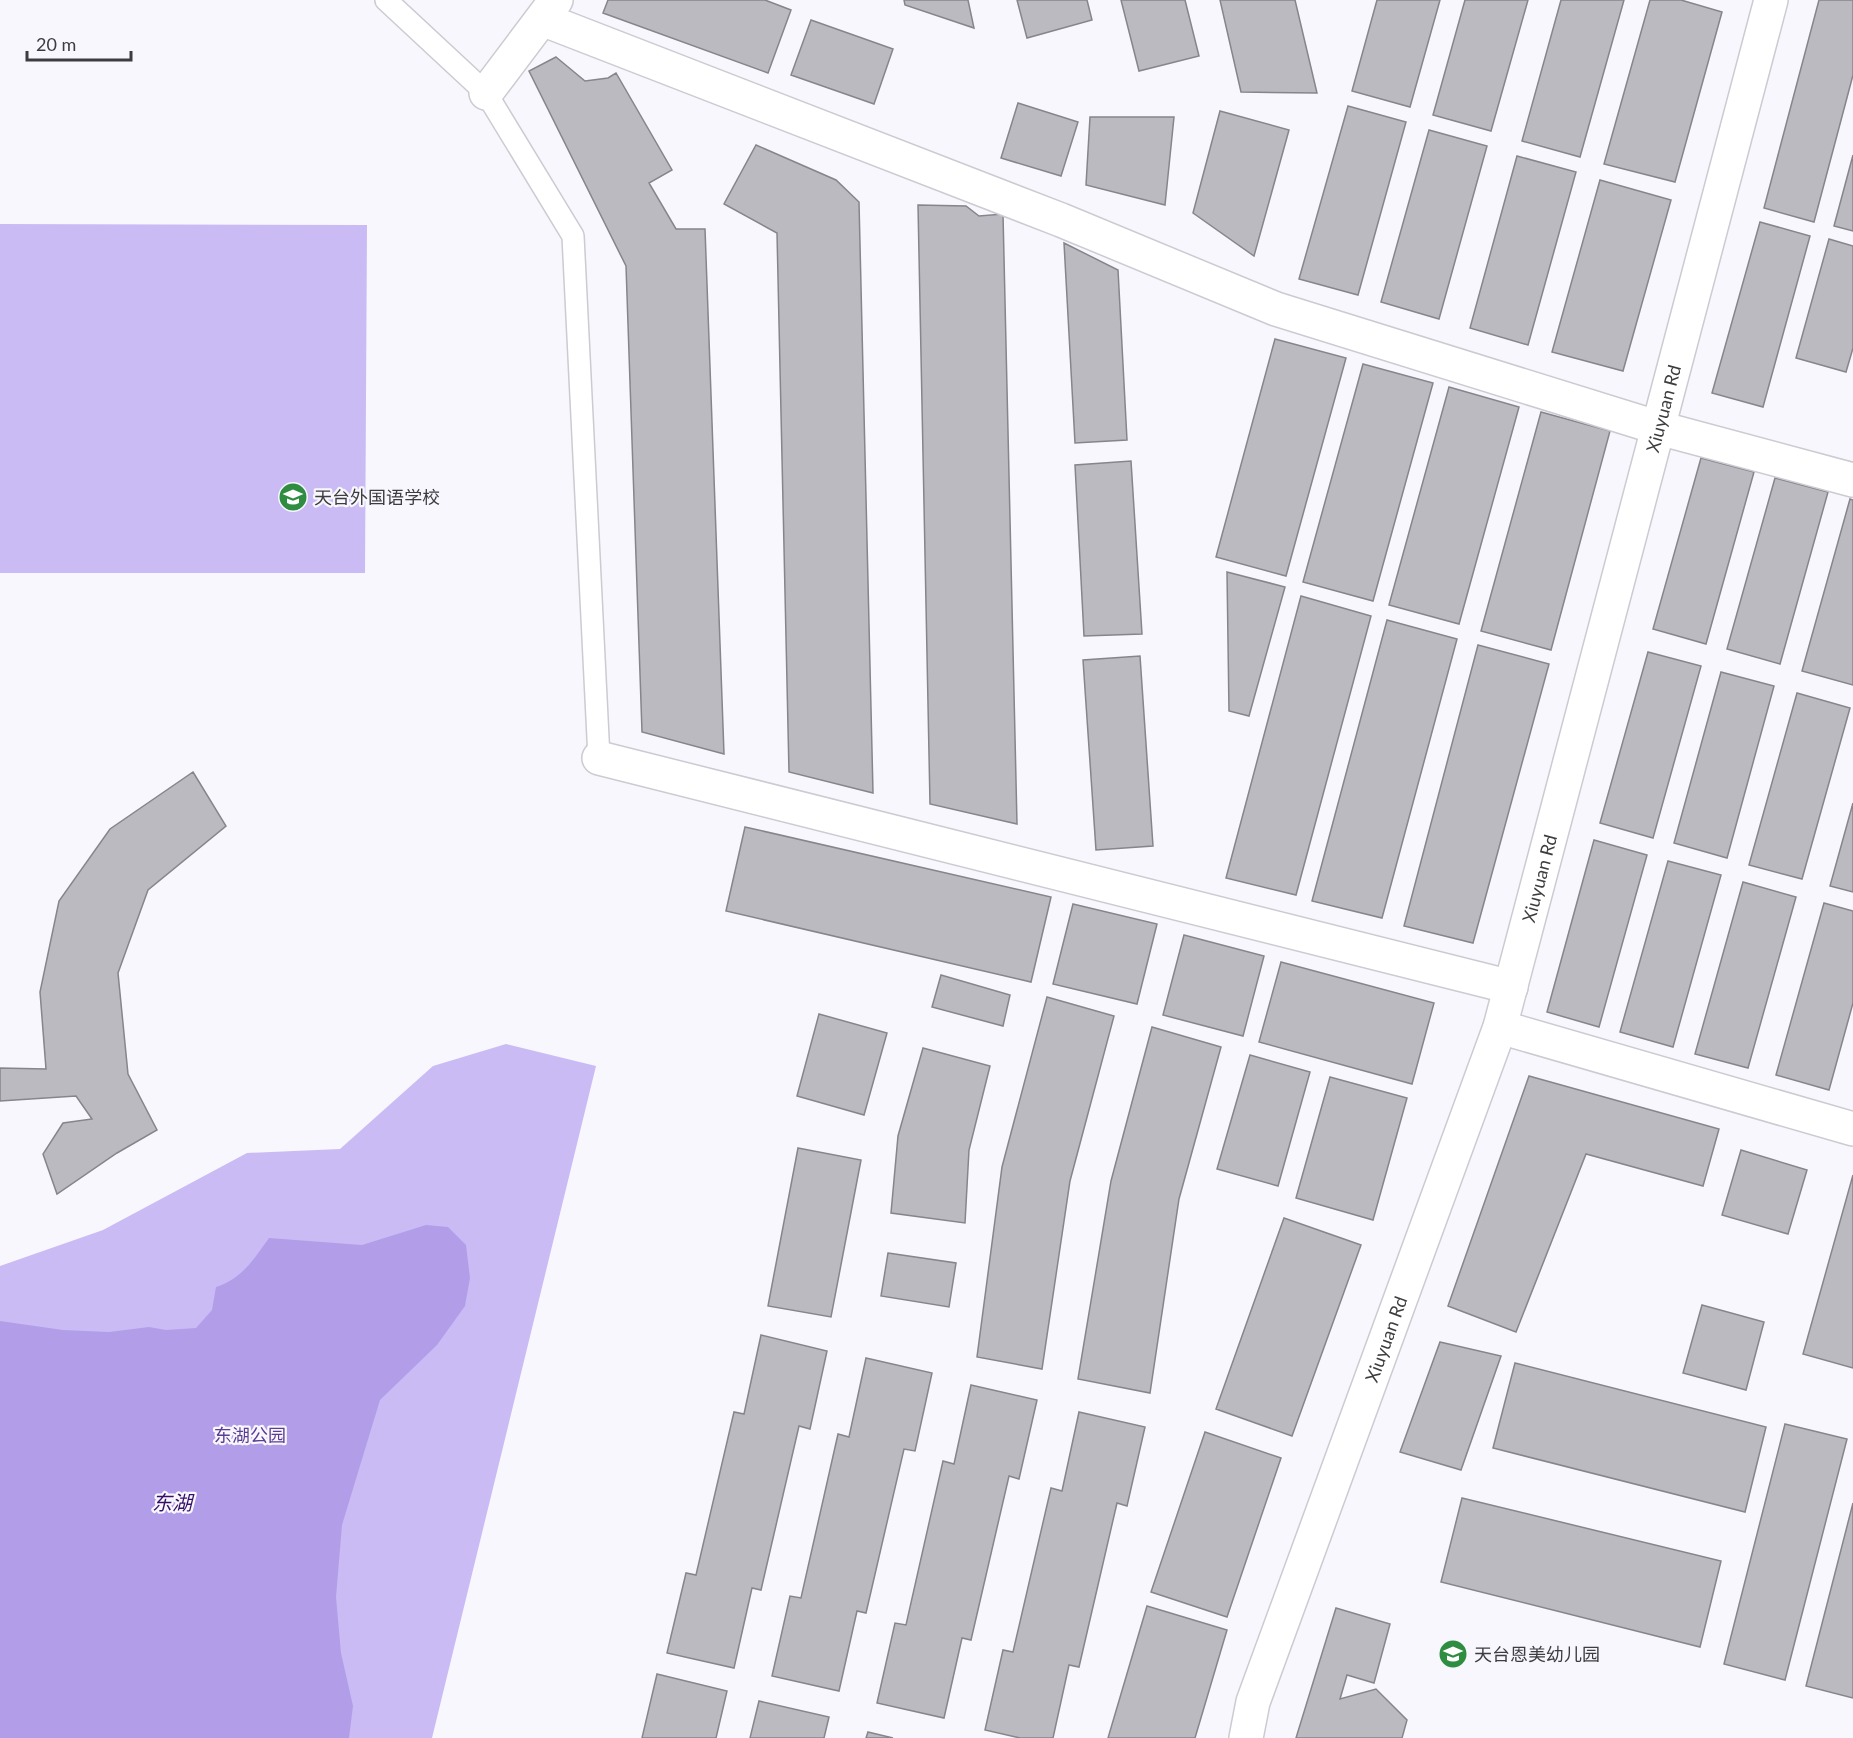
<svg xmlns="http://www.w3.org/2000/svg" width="1853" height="1738" font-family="Lato,'Noto Sans SC',sans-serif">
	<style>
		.green { fill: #cabbf5 }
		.water { fill: #b29ee8 }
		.building { fill: #bbbac0; stroke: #86858b; stroke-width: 1.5 }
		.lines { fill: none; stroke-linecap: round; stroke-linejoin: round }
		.service-casing { stroke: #cccbd1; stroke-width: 24 }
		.minor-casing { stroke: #cccbd1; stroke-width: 36 }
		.secondary-casing { stroke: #cccbd1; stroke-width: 36 }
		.service { stroke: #fff; stroke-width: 21 }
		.minor { stroke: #fff; stroke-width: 33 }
		.secondary { stroke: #fff; stroke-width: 33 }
		.labels { text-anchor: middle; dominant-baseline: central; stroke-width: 4.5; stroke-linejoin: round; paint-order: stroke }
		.street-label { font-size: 18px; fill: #3d3c3f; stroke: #f8f7fe }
		.poi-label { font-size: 18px; fill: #3d3c3f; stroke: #f8f7fe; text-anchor: start }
		.park-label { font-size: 18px; fill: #5b3d93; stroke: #f8f7fe }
		.water-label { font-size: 20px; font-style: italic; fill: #361066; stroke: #f8f7fe }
	</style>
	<rect width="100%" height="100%" fill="#f8f7fe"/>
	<path class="green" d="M 0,224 L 367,225 L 365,573 L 0,573 Z
		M 506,1044 L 596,1066 L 432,1738 L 0,1738 L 0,1266 L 103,1230 L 247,1153 L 340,1149 L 433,1066 Z"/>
	<path class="water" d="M 426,1225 L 448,1227 L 466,1245 L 470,1278 L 465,1306 L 437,1345 L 380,1400 L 342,1525 L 336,1597 L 341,1653 L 353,1706 L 349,1738 L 0,1738 L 0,1321 L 63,1330 L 109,1332 L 149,1327 L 166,1330 L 196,1328 L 212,1310 L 216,1287 C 243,1278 253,1260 269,1238 L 362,1245 Z"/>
	<path class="building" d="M 608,0 L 765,0 L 791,10 L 768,73 L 603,13 Z
		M 904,0 L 968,0 L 974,28 L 905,5 Z
		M 1017,0 L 1087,0 L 1092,20 L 1027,38 Z
		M 1121,0 L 1185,0 L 1199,56 L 1139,71 Z
		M 1220,0 L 1295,0 L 1317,93 L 1241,92 Z
		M 1377,0 L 1440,0 L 1410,107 L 1352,91 Z
		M 1465,0 L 1528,0 L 1491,131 L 1433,115 Z
		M 1561,0 L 1624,0 L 1580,157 L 1522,141 Z
		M 1650,0 L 1681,0 L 1722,12 L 1675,182 L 1604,164 Z
		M 1819,0 L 1853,0 L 1853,75 L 1814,222 L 1764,208 Z
		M 811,20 L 893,49 L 874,104 L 791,75 Z
		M 556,57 L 585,81 L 608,78 L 616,73 L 672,170 L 649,183 L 676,229 L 705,229 L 724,754 L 642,732 L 626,266 L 529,71 Z
		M 1018,103 L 1078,122 L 1061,176 L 1001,158 Z
		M 1348,106 L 1406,122 L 1358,295 L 1299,279 Z
		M 1220,111 L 1289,130 L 1254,256 L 1193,213 Z
		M 1090,117 L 1174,117 L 1165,205 L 1086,185 Z
		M 1429,130 L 1487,146 L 1439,319 L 1381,302 Z
		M 756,145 L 836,180 L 859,202 L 873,793 L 789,772 L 777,233 L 724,204 Z
		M 1853,155 L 1853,231 L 1834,226 Z
		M 1517,156 L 1576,172 L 1528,345 L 1470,328 Z
		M 1600,180 L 1671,200 L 1623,371 L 1552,352 Z
		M 918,205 L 966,206 L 979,216 L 1003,214 L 1017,824 L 930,804 Z
		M 1760,222 L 1810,236 L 1763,407 L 1712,393 Z
		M 1829,239 L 1853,246 L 1853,348 L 1846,372 L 1796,358 Z
		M 1064,243 L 1118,270 L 1127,440 L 1075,443 Z
		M 1275,339 L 1346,358 L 1286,576 L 1216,557 Z
		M 1363,364 L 1433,383 L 1373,601 L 1303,582 Z
		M 1449,387 L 1519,407 L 1459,624 L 1389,605 Z
		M 1541,412 L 1610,431 L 1551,650 L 1481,631 Z
		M 1701,458 L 1754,472 L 1706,644 L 1653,629 Z
		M 1131,461 L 1142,634 L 1084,636 L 1075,465 Z
		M 1775,478 L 1828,492 L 1780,664 L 1727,649 Z
		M 1850,499 L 1853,500 L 1853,685 L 1802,671 Z
		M 1227,572 L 1285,587 L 1249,716 L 1229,711 Z
		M 1301,596 L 1371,616 L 1296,895 L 1226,878 Z
		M 1387,620 L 1457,639 L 1382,918 L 1312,901 Z
		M 1478,645 L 1549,664 L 1473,943 L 1404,926 Z
		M 1648,652 L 1701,666 L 1653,838 L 1600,823 Z
		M 1140,656 L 1153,846 L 1096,850 L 1083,660 Z
		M 1721,672 L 1774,686 L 1727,858 L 1674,843 Z
		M 1797,693 L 1850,708 L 1802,879 L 1749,865 Z
		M 193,772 L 226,826 L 148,890 L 118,973 L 128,1074 L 157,1130 L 117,1153 L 57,1194 L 43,1154 L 63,1123 L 92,1119 L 76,1096 L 0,1101 L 0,1068 L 46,1069 L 40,992 L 59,901 L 110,829 Z
		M 1853,803 L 1853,892 L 1830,886 Z
		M 745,827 L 1051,897 L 1031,982 L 726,911 Z
		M 1594,840 L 1647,855 L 1599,1027 L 1547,1012 Z
		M 1668,861 L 1721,875 L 1673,1047 L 1620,1032 Z
		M 1743,882 L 1796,897 L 1748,1068 L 1695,1054 Z
		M 1824,903 L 1853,911 L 1853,1003 L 1829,1090 L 1776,1075 Z
		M 1073,904 L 1157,924 L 1137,1004 L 1053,984 Z
		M 1184,935 L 1264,956 L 1243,1036 L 1163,1015 Z
		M 1281,962 L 1434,1003 L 1412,1084 L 1259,1042 Z
		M 941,975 L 1010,995 L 1003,1026 L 932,1007 Z
		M 1047,997 L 1114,1016 L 1070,1181 L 1042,1369 L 977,1357 L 1002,1167 Z
		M 819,1014 L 887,1033 L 864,1115 L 797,1096 Z
		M 1152,1027 L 1221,1047 L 1179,1199 L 1150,1393 L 1078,1379 L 1111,1181 Z
		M 923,1048 L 990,1066 L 969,1150 L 965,1223 L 891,1213 L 898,1136 Z
		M 1250,1055 L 1310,1072 L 1278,1186 L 1217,1169 Z
		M 1529,1076 L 1719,1129 L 1703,1186 L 1586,1154 L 1516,1332 L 1448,1306 Z
		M 1330,1077 L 1407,1098 L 1373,1220 L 1296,1198 Z
		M 798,1148 L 861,1160 L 831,1317 L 768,1306 Z
		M 1741,1150 L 1807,1170 L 1788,1234 L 1722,1215 Z
		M 1853,1175 L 1853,1368 L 1803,1354 Z
		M 1284,1218 L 1361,1245 L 1292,1436 L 1216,1409 Z
		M 888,1253 L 956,1263 L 949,1307 L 881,1296 Z
		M 1702,1305 L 1764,1322 L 1746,1390 L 1683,1373 Z
		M 761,1335 L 827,1351 L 810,1429 L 799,1426 L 761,1590 L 752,1588 L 734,1668 L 667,1653 L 686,1573 L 696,1575 L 734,1412 L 744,1414 Z
		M 1440,1342 L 1501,1356 L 1461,1470 L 1400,1452 Z
		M 866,1358 L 932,1373 L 915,1451 L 904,1449 L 866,1613 L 857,1611 L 839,1691 L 772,1676 L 790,1596 L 801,1598 L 838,1434 L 849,1437 Z
		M 1515,1363 L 1766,1427 L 1745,1512 L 1493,1448 Z
		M 971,1385 L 1037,1400 L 1019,1479 L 1009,1476 L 971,1640 L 962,1638 L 944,1718 L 877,1703 L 895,1623 L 906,1625 L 943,1461 L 954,1464 Z
		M 1079,1412 L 1145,1427 L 1127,1506 L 1117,1503 L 1079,1667 L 1069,1665 L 1053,1738 L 1020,1738 L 985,1730 L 1003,1650 L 1013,1652 L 1051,1488 L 1062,1491 Z
		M 1785,1424 L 1847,1439 L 1785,1680 L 1724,1664 Z
		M 1205,1432 L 1281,1458 L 1227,1617 L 1151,1592 Z
		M 1462,1498 L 1721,1561 L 1700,1647 L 1441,1582 Z
		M 1853,1503 L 1853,1698 L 1806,1686 Z
		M 1147,1606 L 1227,1630 L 1195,1738 L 1108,1738 Z
		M 1336,1608 L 1390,1624 L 1374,1683 L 1347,1675 L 1340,1699 L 1376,1689 L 1407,1720 L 1402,1738 L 1296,1738 Z
		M 657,1674 L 727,1691 L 716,1738 L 642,1738 Z
		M 759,1701 L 829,1717 L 824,1738 L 750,1738 Z
		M 868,1732 L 893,1738 L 866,1738 Z"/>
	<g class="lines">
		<g class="service-casing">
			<path id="service" d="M 386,0 L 486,93 L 573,236 L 599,758"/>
		</g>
		<g class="minor-casing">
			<path id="minor" d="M 542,19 L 1061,220 L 1276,309 L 1659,428 L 1853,480
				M 486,93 L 556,0
				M 599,758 L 1511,987
				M 1500,1027 L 1853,1129"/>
		</g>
		<g class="secondary-casing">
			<g id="secondary">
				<path id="s1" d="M 1246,1738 L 1253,1702 L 1500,1027 L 1771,0"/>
			</g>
		</g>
		<use href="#service" class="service"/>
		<use href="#minor" class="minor"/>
		<use href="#secondary" class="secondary"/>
	</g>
	<defs>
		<g id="school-disc" transform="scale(1.5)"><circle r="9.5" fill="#2e8d40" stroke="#f8f7fe"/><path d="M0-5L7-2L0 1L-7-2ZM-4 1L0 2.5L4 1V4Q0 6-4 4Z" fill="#fff"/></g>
	</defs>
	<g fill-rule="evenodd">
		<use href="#school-disc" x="293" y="497"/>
		<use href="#school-disc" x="1453" y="1654"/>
	</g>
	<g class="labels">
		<g class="street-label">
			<text stroke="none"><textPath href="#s1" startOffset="1395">Xiuyuan Rd</textPath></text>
			<text stroke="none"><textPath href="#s1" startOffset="909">Xiuyuan Rd</textPath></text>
			<text stroke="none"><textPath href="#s1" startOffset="423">Xiuyuan Rd</textPath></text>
		</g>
		<g class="poi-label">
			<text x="314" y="497">天台外国语学校</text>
			<text x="1474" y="1654">天台恩美幼儿园</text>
		</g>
		<g class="park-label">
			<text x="250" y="1435">东湖公园</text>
		</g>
		<g class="water-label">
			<text x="172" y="1502">东湖</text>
		</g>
	</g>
	<path d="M27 51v9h104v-9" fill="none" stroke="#3d3c3f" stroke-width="3"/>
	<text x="36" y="51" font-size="18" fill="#3d3c3f" stroke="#f8f7fe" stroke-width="4.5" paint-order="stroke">20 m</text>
</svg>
